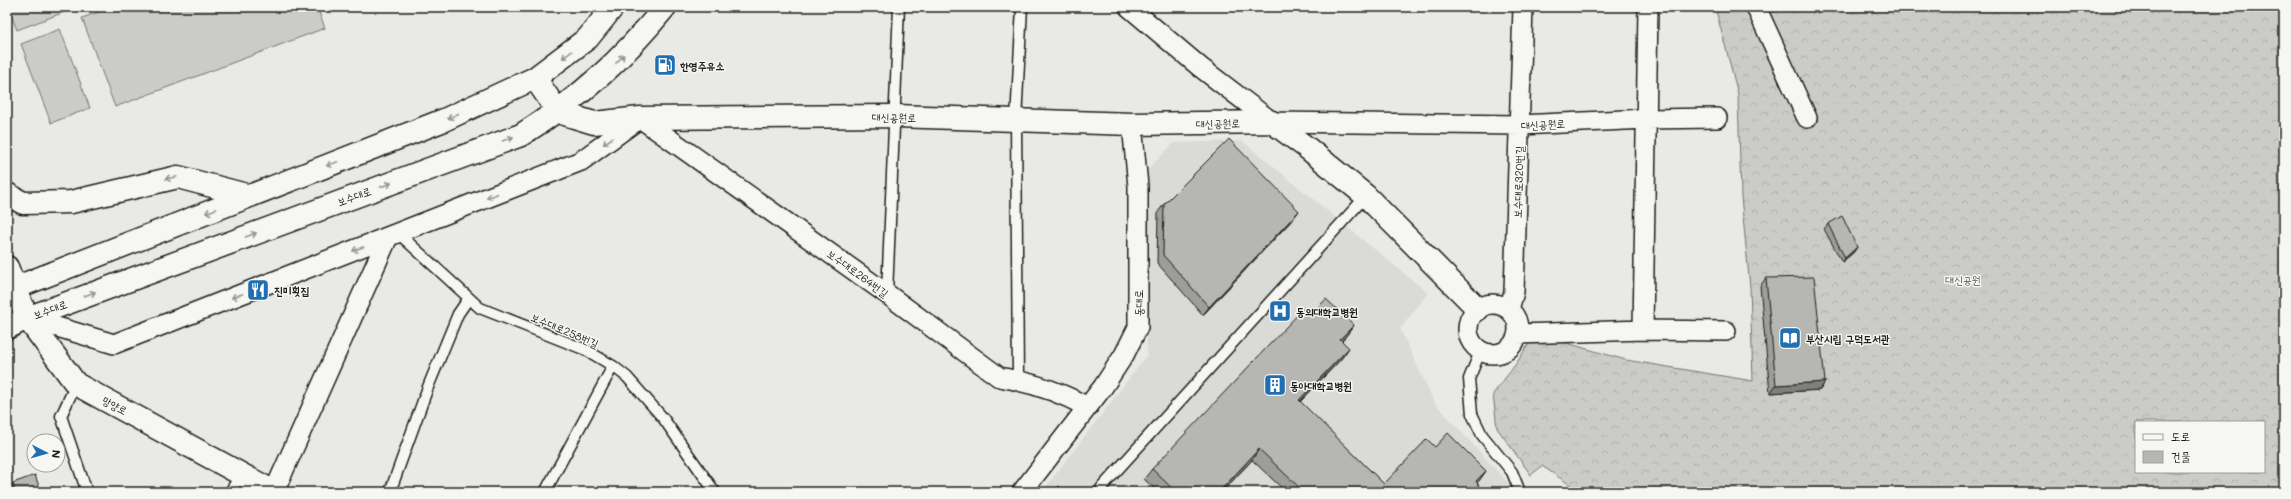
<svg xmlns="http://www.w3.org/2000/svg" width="2291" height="499" font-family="Mali,'Poor Story',sans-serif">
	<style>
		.built { fill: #dadad6 }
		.forest { fill: url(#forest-crowns); stroke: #747472; fill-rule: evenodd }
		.pitch { fill: #cbcbc7; stroke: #747472 }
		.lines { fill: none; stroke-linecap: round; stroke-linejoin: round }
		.lane-casing { stroke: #1c1c1c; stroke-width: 13 }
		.street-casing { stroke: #1c1c1c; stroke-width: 22 }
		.secondary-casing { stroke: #1c1c1c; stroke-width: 25 }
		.lane { stroke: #f6f6f2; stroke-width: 10 }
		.street { stroke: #f6f6f2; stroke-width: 19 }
		.secondary { stroke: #f6f6f2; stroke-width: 22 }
		.wall { fill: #9d9d9a; stroke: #1c1c1c }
		.shaded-wall { fill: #7f7f7d; stroke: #1c1c1c }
		.building { fill: #b6b6b3; stroke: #1c1c1c }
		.oneway { stroke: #949492 }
		.labels { text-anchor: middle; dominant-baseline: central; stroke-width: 3; stroke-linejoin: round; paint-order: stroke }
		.poi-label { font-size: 11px; font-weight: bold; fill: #1c1c1c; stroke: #f6f6f2; text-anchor: start }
		.street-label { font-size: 11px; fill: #1c1c1c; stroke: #f6f6f2 }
		.park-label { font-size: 11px; fill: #51514f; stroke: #f6f6f2 }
	</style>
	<defs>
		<pattern id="forest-crowns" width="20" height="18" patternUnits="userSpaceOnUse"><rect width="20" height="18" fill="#cbcbc7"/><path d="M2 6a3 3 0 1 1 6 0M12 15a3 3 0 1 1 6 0" fill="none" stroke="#aeaeaa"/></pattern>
	</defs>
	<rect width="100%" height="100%" fill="#e9e9e5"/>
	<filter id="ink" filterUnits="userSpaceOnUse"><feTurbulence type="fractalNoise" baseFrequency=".025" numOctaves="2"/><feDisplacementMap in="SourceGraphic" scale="8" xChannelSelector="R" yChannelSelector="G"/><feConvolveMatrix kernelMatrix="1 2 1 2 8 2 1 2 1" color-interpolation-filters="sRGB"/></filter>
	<g filter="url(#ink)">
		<path class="built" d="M 1242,141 L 1428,293 L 1400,329 L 1434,402 L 1511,486 L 1506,492 L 1042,492 L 1147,355 L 1144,173 L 1174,143 Z"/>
		<path class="forest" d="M 1715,7 L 2284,7 L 2284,492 L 1575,492 L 1575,488 L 1542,466 L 1531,475 L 1497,428 L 1493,394 L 1516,364 L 1535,334 L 1626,360 L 1753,381 L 1750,287 L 1741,197 L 1738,94 ZM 2136,422 L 2264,422 L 2264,472 L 2136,472 Z"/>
		<path class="pitch" d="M 8,7 L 78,7 L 17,30 Z
			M 112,7 L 317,7 L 325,28 L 115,107 L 82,18 Z
			M 60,29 L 90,108 L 51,123 L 21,44 Z"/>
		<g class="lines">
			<g class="lane-casing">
				<path id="lane" d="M 398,233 L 480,308 L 586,350 L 613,366 L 627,377 L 663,418 L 715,492
					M 887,294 L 899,7
					M 1480,352 L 1469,379 L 1472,414 L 1482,435 L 1512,472 L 1520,492
					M 1018,380 L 1016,120 L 1022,7
					M 76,384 L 61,416 L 87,492
					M 230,492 L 242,473
					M 390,492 L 428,387 L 458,314 L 469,298
					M 545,492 L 613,366
					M 1100,492 L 1102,487 L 1366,196"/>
			</g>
			<g class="street-casing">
				<path id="street" d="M 1129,7 L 1200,67 L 1272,122 L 1520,125 L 1646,119 L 1717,118
					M 1648,7 L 1643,330 L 1726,331
					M 1756,7 L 1807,118
					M1468 329a25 25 0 1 1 50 0a25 25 0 1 1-50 0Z
					M 1509,309 L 1514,292 L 1523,7
					M 27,318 L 114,344 L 581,161 L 640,118 L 887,294 L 999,377 C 1029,382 1061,392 1087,407
					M 1518,334 L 1643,330
					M 274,492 L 388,237
					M 1022,492 L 1103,387 L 1124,355 L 1138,327 L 1138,186 L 1132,124"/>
			</g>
			<g class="secondary-casing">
				<path id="secondary" d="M 535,78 L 558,112 L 594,123 L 640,118 L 895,116 L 1132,124 L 1272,122 L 1306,147 L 1366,196 L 1478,309
					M 7,194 L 23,203 L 71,202 L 178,177 L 250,196
					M 7,267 L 27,318 L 76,384 L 274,492
					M 7,291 L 444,120 L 535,78 L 588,38 L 613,7
					M 7,328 L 27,318 L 521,135 C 580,98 621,61 665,7"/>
			</g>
			<use href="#lane" class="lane"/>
			<use href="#street" class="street"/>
			<use href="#secondary" class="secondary"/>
		</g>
		<path class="wall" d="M 1164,204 L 1293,219 L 1203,315 L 1157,263 L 1158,212 Z
			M 1828,224 L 1854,252 L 1842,262 L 1824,229 Z
			M 1766,278 L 1825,382 L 1820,390 L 1770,393 L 1760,286 Z
			M 1311,315 L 1354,325 L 1346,336 L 1342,341 L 1342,358 L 1300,402 L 1384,484 L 1435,447 L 1486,471 L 1477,483 L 1479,486 L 1475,492 L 1286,492 L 1252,460 L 1222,492 L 1158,492 L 1144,479 L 1152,469 Z
			M 13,483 L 41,492 L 7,492 Z"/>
		<path class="shaded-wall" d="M 1299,211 L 1293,219 L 1203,315 L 1209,307 Z
			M 1857,247 L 1854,252 L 1842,262 L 1845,258 Z
			M 1354,325 L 1346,336 L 1333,350 L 1340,339 Z
			M 1349,348 L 1342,358 L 1291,411 L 1299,400 Z
			M 1825,382 L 1820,390 L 1770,393 L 1776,385 Z
			M 1259,449 L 1252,460 L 1222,492 L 1219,492 Z
			M 1486,471 L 1479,481 L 1469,491 L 1476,481 Z"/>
		<path class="building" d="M 1229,139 L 1299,211 L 1209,307 L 1163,255 L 1164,204 Z
			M 1842,216 L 1857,247 L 1845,258 L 1828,224 Z
			M 1814,277 L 1825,382 L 1776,385 L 1766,278 Z
			M 1326,299 L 1354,325 L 1340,339 L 1349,348 L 1299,400 L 1384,484 L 1427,439 L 1435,447 L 1448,433 L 1486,471 L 1476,481 L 1479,486 L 1473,492 L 1304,492 L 1259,449 L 1219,492 L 1208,492 L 1205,489 L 1203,492 L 1176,492 L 1152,469 L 1304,308 L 1311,315 Z
			M 35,475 L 41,492 L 14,492 L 15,492 L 13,483 Z
			M 1059,486 L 1063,492 L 1054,492 Z"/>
		<defs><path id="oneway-shaft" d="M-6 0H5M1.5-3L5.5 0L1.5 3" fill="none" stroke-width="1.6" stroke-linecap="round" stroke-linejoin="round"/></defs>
		<g class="oneway">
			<use href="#oneway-shaft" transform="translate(567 55) rotate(143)"/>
			<use href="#oneway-shaft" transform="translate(620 59) rotate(-46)"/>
			<use href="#oneway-shaft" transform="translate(453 116) rotate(155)"/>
			<use href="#oneway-shaft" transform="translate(508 139) rotate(-20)"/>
			<use href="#oneway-shaft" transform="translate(608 141) rotate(143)"/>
			<use href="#oneway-shaft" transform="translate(332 164) rotate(159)"/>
			<use href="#oneway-shaft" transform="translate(171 178) rotate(168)"/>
			<use href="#oneway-shaft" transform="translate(386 185) rotate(-20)"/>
			<use href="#oneway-shaft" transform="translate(492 196) rotate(159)"/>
			<use href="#oneway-shaft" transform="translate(211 211) rotate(159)"/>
			<use href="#oneway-shaft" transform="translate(251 235) rotate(-20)"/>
			<use href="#oneway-shaft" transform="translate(358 249) rotate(159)"/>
			<use href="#oneway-shaft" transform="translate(90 294) rotate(-20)"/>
			<use href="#oneway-shaft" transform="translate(237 296) rotate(159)"/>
		</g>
	</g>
	<defs>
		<g id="fuel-square" transform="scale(1.15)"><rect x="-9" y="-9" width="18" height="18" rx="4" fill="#1f6fb2" stroke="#f6f6f2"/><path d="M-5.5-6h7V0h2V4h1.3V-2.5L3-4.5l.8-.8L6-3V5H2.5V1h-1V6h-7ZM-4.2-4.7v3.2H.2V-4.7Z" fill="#fff"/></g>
		<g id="restaurant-square" transform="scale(1.15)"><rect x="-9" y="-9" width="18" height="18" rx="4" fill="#1f6fb2" stroke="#f6f6f2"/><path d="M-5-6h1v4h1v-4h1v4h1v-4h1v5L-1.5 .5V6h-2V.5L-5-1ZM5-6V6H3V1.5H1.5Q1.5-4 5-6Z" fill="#fff"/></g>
		<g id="hospital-square" transform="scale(1.15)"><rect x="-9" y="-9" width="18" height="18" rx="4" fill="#1f6fb2" stroke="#f6f6f2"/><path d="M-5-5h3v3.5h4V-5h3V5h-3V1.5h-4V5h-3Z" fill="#fff"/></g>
		<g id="library-square" transform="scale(1.15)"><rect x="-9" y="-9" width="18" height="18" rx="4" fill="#1f6fb2" stroke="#f6f6f2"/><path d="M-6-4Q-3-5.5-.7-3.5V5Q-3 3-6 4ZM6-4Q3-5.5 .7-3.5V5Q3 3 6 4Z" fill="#fff"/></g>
		<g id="building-square" transform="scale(1.15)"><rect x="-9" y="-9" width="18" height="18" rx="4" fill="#1f6fb2" stroke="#f6f6f2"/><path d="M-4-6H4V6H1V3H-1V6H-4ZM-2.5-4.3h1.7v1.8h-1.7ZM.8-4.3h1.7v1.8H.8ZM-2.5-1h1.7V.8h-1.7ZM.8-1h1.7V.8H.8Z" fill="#fff"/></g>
	</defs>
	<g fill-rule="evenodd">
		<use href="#fuel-square" x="665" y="65"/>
		<use href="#restaurant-square" x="258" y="290"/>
		<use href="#hospital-square" x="1280" y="311"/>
		<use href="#library-square" x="1790" y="338"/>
		<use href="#building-square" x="1275" y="385"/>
	</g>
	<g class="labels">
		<g class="poi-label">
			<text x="680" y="65">한영주유소</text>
			<text x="274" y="290">진미횟집</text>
			<text x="1296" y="311">동의대학교병원</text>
			<text x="1806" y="338">부산시립 구덕도서관</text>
			<text x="1290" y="385">동아대학교병원</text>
		</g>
		<g class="street-label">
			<text transform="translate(894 117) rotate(1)">대신공원로</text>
			<text transform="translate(1218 123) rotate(-1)">대신공원로</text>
			<text transform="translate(1543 124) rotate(-3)">대신공원로</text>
			<text transform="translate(1518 182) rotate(-88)">보수대로320번길</text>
			<text transform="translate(354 196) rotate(-20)">보수대로</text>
			<text transform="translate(858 273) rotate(36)">보수대로264번길</text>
			<text transform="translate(1138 303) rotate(-90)">동대로</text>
			<text transform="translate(50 309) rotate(-20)">보수대로</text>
			<text transform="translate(565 330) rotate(23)">보수대로258번길</text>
			<text transform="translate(115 405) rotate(28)">망양로</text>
		</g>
		<g class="park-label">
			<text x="1963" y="279">대신공원</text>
		</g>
	</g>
	<rect width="2291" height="499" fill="none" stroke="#f6f6f2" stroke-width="24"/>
	<rect x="12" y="12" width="2267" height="475" fill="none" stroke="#1c1c1c" stroke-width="1.5" filter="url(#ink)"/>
	<rect x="2135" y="421" width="130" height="52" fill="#f6f6f2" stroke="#9f9f9c"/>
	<rect x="2143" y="434" width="20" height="6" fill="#f6f6f2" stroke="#9f9f9c"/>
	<text x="2171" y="441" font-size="12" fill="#1c1c1c">도로</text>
	<rect x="2143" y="451" width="20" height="12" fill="#b6b6b3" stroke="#9f9f9c"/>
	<text x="2171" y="461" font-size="12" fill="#1c1c1c">건물</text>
	<g transform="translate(46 453) rotate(96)"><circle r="19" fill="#f6f6f2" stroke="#9f9f9c"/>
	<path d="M0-3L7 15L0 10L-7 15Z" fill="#1f6fb2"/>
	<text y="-6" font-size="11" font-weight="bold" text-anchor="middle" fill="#1c1c1c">N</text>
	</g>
</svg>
